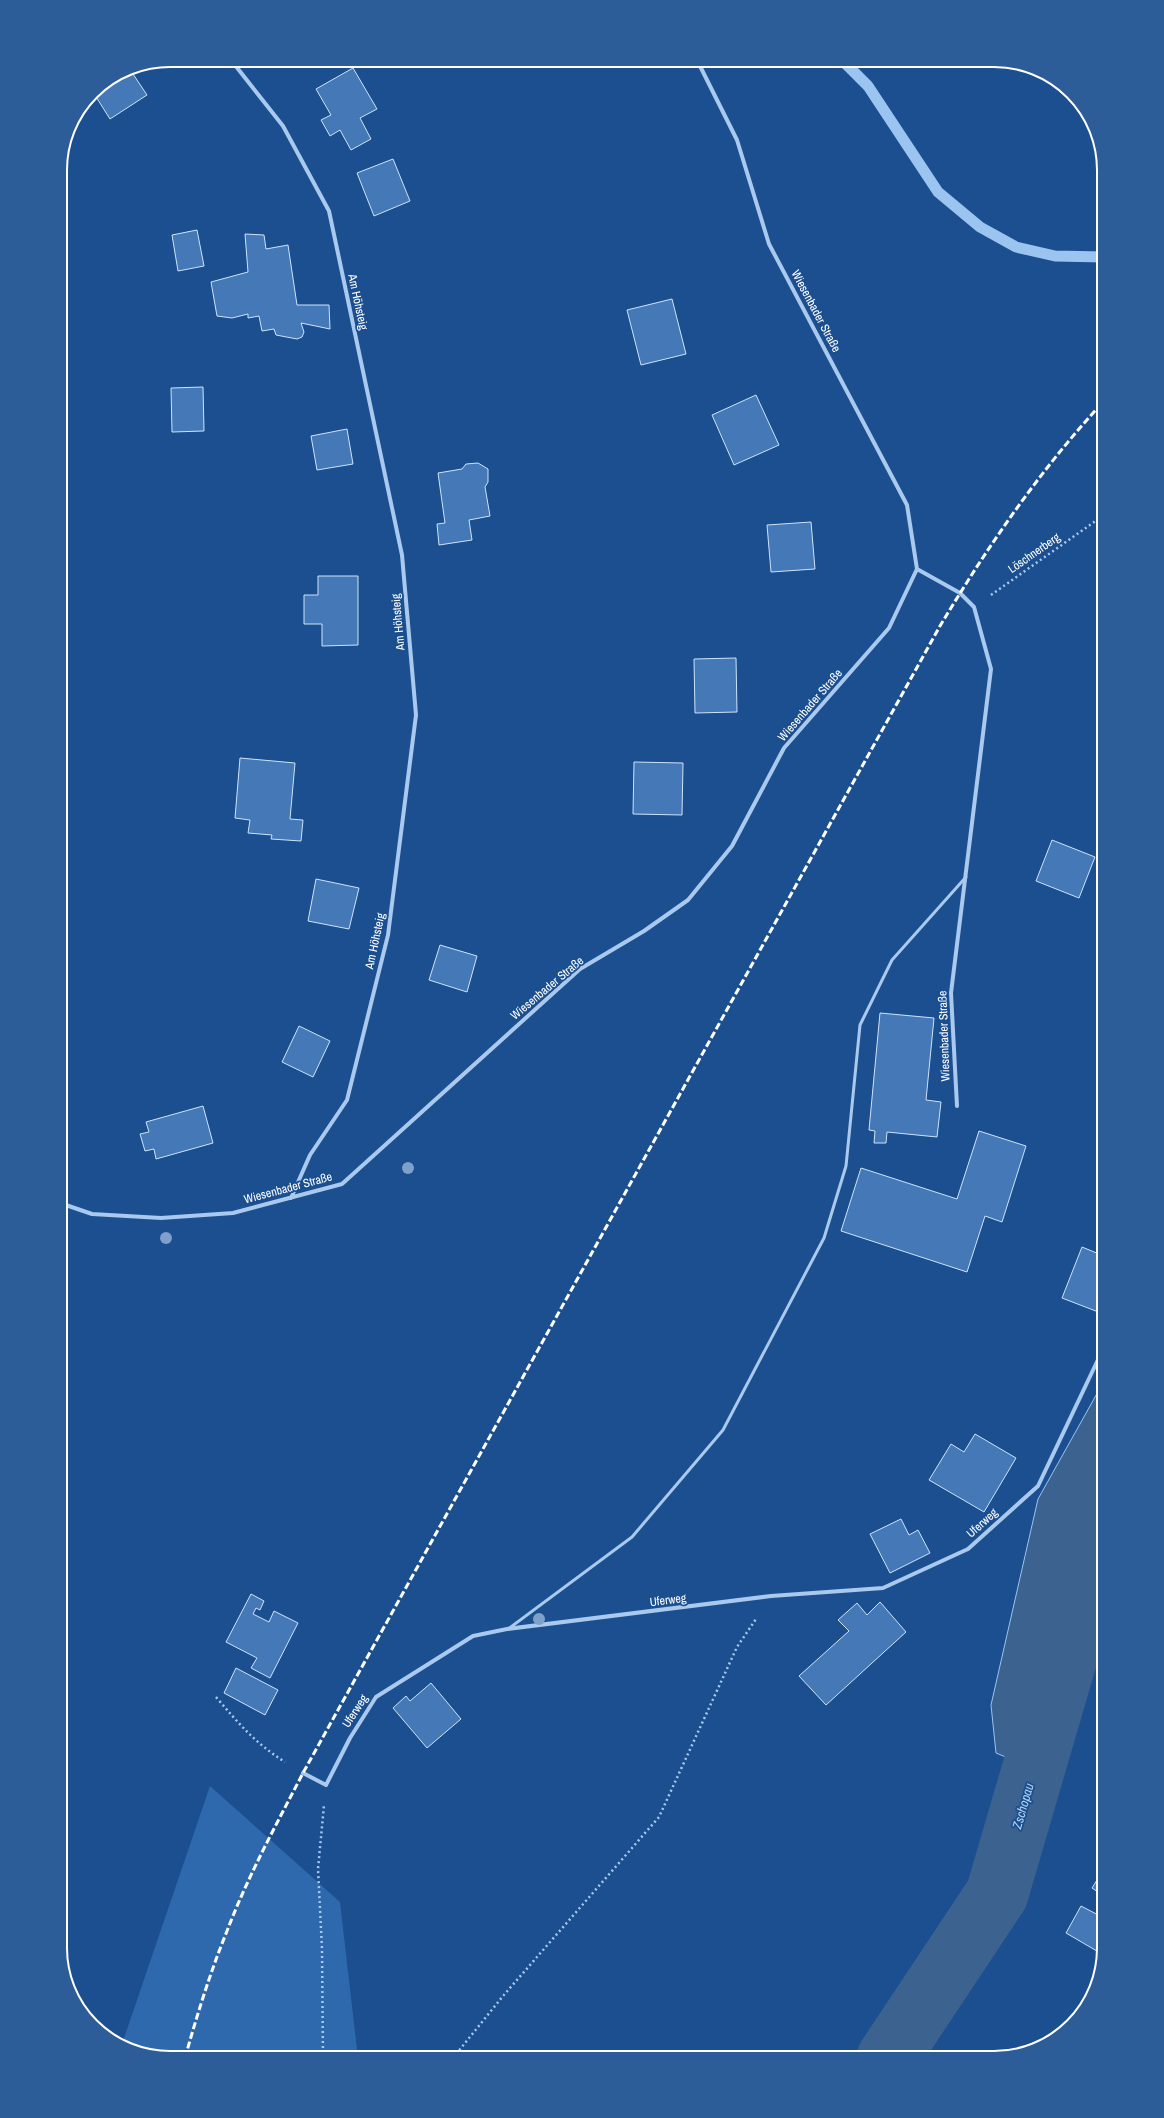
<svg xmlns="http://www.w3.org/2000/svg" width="1164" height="2118" font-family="'Archivo Narrow',sans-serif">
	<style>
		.green { fill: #2e69ad }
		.water { fill: #3c6290; stroke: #9cc4f0 }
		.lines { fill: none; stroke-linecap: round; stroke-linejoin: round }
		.stream { stroke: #9cc4f0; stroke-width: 11 }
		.river { stroke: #3c6290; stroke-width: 63 }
		.building { fill: #4478b7; stroke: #cfe3fa }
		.path { stroke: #a9c9ee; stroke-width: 2.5; stroke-dasharray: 2 3; stroke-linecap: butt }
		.service { stroke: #a9c9ee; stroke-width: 3 }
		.minor { stroke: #a9c9ee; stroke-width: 4 }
		.rail { stroke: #fff; stroke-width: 3; stroke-dasharray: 7 3; stroke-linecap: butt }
		.tree { fill: #7ea0ca }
		.labels { text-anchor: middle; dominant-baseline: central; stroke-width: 3.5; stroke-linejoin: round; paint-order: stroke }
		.street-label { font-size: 12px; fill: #fff; stroke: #1b4f8f }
		.water-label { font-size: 13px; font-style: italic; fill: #b5d3f5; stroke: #1b4f8f }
		.rim { fill: none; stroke: #fff; stroke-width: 2 }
	</style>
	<rect width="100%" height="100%" fill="#1b4f8f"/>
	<path class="green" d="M 210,1786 L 340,1902 L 358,2058 L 163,2058 L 122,2044 Z"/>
	<path class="water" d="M 1104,1381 L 1104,1564 L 1025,1765 L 996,1753 L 991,1705 L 1038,1499 Z"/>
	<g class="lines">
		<path class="stream" d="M 842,60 L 868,86 L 938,192 L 980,227 L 1016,247 L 1055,256 L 1104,257"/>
		<path class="river" d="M 888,2058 L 997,1894 L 1087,1586"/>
	</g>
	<path class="building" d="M 129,68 L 147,95 L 110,119 L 93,92 Z
		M 353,68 L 377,109 L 360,118 L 371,139 L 351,150 L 340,130 L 330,136 L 321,120 L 331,115 L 316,89 Z
		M 393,159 L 410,201 L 374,216 L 357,173 Z
		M 197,230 L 204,266 L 178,271 L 172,235 Z
		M 245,234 L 264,235 L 266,249 L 288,245 L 297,305 L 329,305 L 330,329 L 301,323 L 304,332 L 302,337 L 297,339 L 276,335 L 274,329 L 262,331 L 259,316 L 248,318 L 248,314 L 232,318 L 217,316 L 211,282 L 248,272 Z
		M 672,299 L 686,354 L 641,365 L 627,310 Z
		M 203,387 L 204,431 L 172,432 L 171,388 Z
		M 756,395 L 779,445 L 734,465 L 712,415 Z
		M 347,429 L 353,464 L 317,470 L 311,436 Z
		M 478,463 L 488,469 L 488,482 L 485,487 L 490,516 L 469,520 L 472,540 L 439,545 L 437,524 L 445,523 L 438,473 L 462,469 L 466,464 Z
		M 811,522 L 815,569 L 771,572 L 767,525 Z
		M 318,576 L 358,576 L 358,645 L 322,646 L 322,624 L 304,624 L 304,595 L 318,595 Z
		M 736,658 L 737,712 L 695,713 L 694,659 Z
		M 240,758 L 295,763 L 290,819 L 303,820 L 301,841 L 271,839 L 272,835 L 248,833 L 250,820 L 235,818 Z
		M 634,762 L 683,763 L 682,815 L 633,814 Z
		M 1052,840 L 1095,857 L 1079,898 L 1036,881 Z
		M 316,879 L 359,888 L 349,929 L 308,921 Z
		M 440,945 L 477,956 L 467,992 L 429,980 Z
		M 880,1013 L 934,1018 L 926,1100 L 941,1102 L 937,1137 L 887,1132 L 886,1143 L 874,1143 L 875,1131 L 869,1130 Z
		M 299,1026 L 330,1041 L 313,1077 L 282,1062 Z
		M 203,1106 L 213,1143 L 156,1159 L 154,1149 L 145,1151 L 140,1134 L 149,1132 L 146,1122 Z
		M 979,1131 L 1026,1146 L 1002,1222 L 985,1216 L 967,1272 L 841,1231 L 861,1168 L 957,1199 Z
		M 1082,1247 L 1104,1256 L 1104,1305 L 1101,1313 L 1062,1298 Z
		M 975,1434 L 1016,1458 L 984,1512 L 929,1480 L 951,1444 L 964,1452 Z
		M 901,1519 L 909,1535 L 918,1530 L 930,1553 L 890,1573 L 870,1534 Z
		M 251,1594 L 264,1601 L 260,1610 L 256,1608 L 253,1614 L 269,1622 L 274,1611 L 298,1623 L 270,1678 L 251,1668 L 257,1658 L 226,1642 Z
		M 880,1602 L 906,1632 L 826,1705 L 799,1676 L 849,1631 L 838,1620 L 857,1603 L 867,1615 Z
		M 236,1668 L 278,1690 L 265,1715 L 224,1693 Z
		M 431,1683 L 461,1719 L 427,1748 L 393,1708 L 406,1696 L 410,1701 Z
		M 1104,1869 L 1104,1896 L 1092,1888 Z
		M 1081,1906 L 1104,1918 L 1102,1954 L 1066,1933 Z"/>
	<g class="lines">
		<path class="path" d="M 991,595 L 1104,515
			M 216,1697 C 239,1724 255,1743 285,1762
			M 323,2058 L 322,1949 L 318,1869 L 324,1805
			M 453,2058 L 503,1996 L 659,1817 L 737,1647 L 756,1619"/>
		<path class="service" d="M 508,1629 L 632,1537 L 723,1430 L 824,1238 L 846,1166 L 860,1025 L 892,960 L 966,877"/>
		<path class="minor" d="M 231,60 L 283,126 L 329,211 L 402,555 L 416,715 L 388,935 L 347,1100 L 310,1155 L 291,1198
			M 917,569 L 960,593 L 974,607 L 991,669 L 951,993 L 957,1106
			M 60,1203 L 92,1214 L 161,1218 L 233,1213 L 342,1184 L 580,969 L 644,931 L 688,900 L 732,846 L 784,748 L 889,628 L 917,569 L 907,505 L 769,244 L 737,140 L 697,60
			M 303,1773 L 326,1785 L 350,1738 L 376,1697 L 473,1636 L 507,1629 L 771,1596 L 883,1588 L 968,1549 L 1038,1486 L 1104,1347"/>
		<path class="rail" d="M 185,2058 C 197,2015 210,1973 227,1931 C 248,1876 276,1825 303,1773 L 940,626 C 988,546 1040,470 1104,401"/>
	</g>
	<g class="tree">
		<circle cx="408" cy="1168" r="6"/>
		<circle cx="166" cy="1238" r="6"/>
		<circle cx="539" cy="1619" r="6"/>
	</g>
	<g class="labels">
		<g class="street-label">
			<text transform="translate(358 302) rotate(78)">Am Höhsteig</text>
			<text transform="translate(816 311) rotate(62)">Wiesenbader Straße</text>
			<text transform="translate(1034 553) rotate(-35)">Löschnerberg</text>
			<text transform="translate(398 622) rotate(-95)">Am Höhsteig</text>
			<text transform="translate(810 705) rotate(-49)">Wiesenbader Straße</text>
			<text transform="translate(375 941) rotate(-78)">Am Höhsteig</text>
			<text transform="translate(547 988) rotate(-40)">Wiesenbader Straße</text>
			<text transform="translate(944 1036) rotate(-92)">Wiesenbader Straße</text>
			<text transform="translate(288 1188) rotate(-15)">Wiesenbader Straße</text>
			<text transform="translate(982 1523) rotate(-42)">Uferweg</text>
			<text transform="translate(668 1600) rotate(-7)">Uferweg</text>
			<text transform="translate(355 1711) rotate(-57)">Uferweg</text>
		</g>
		<g class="water-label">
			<text transform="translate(1023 1806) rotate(-74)">Zschopau</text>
		</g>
	</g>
	<path d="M0 0H1164V2118H0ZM170 67H994A103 103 0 0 1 1097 170V1948A103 103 0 0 1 994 2051H170A103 103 0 0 1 67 1948V170A103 103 0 0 1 170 67Z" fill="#2d5d98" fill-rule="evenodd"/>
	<path class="rim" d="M170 67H994A103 103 0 0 1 1097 170V1948A103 103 0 0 1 994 2051H170A103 103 0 0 1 67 1948V170A103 103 0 0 1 170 67Z"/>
</svg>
